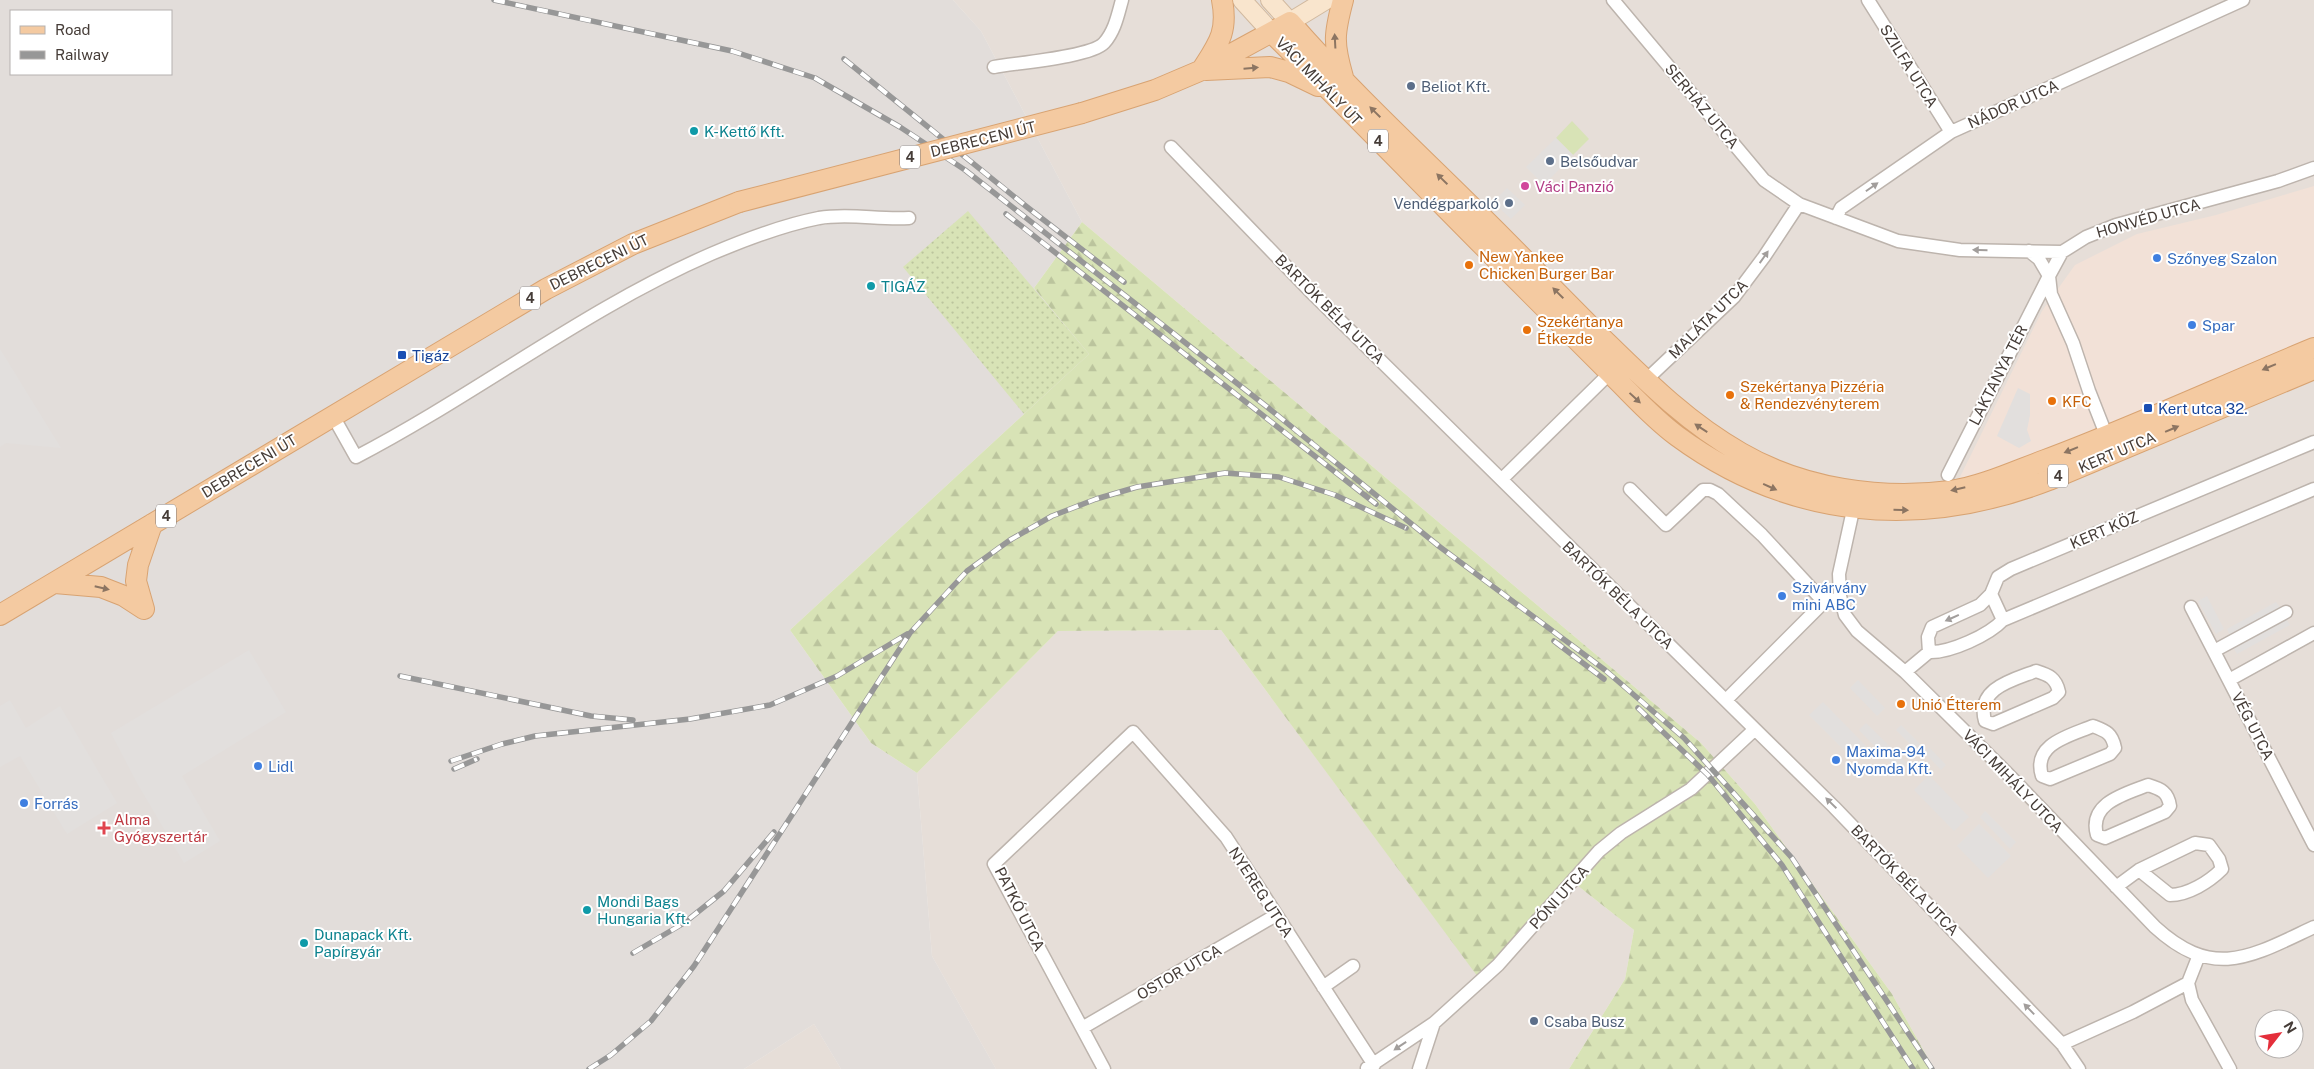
<svg xmlns="http://www.w3.org/2000/svg" width="2314" height="1069" font-family="'Public Sans',sans-serif">
	<style>
		.residential { fill: #e6ded8; fill-rule: evenodd }
		.commercial { fill: #f2e1d7 }
		.industrial { fill: #e2ddda; fill-rule: evenodd }
		.grass { fill: url(#grass-dots) }
		.forest { fill: url(#forest-firs) }
		.garden { fill: #d8e3b6 }
		.parking { fill: #e2dfdd }
		.lines { fill: none; stroke-linecap: round; stroke-linejoin: round }
		.street-casing { stroke: #bdb4ad; stroke-width: 15 }
		.secondary-casing { stroke: #d1b99f; stroke-width: 20 }
		.primary-casing { stroke: #d8a372; stroke-width: 22 }
		.street { stroke: #fff; stroke-width: 12 }
		.secondary { stroke: #f9e5cd; stroke-width: 18 }
		.primary { stroke: #f4caa1; stroke-width: 20 }
		.rail-casing { stroke: #979797; stroke-width: 5.5 }
		.rail { stroke: #fff; stroke-width: 4; stroke-dasharray: 11; stroke-linecap: butt }
		.primary-bridge-casing { stroke: #d8a372; stroke-width: 22; stroke-linecap: butt }
		.primary-bridge { stroke: #f4caa1; stroke-width: 20 }
		.oneway { fill: #8c7562 }
		.oneway2 { fill: #a29e9c }
		.service-dot { fill: #5c6f8a; stroke: #fff; stroke-width: 2 }
		.culture-dot { fill: #0f9aa8; stroke: #fff; stroke-width: 2 }
		.hotel-dot { fill: #d1479c; stroke: #fff; stroke-width: 2 }
		.shop-dot { fill: #3f7fe0; stroke: #fff; stroke-width: 2 }
		.food-dot { fill: #e8710a; stroke: #fff; stroke-width: 2 }
		.transit-dot { fill: #1a4fb4; stroke: #fff; stroke-width: 2 }
		.health-dot { fill: #e0444e; stroke: #fff; stroke-width: 2 }
		.labels { text-anchor: middle; dominant-baseline: central; stroke-width: 4; stroke-linejoin: round; paint-order: stroke }
		.shield { fill: #fff; stroke: #7e7774; stroke-width: 1 }
		.shield-label { font-size: 14px; font-weight: bold; fill: #463d38 }
		.street-label { font-size: 15px; fill: #463d38; stroke: #fff }
		.service-label { font-size: 15px; fill: #4e5e75; stroke: #fff; text-anchor: start }
		.culture-label { font-size: 15px; fill: #0d838f; stroke: #fff; text-anchor: start }
		.hotel-label { font-size: 15px; fill: #b23c85; stroke: #fff; text-anchor: start }
		.food-label { font-size: 15px; fill: #c56008; stroke: #fff; text-anchor: start }
		.shop-label { font-size: 15px; fill: #366cbe; stroke: #fff; text-anchor: start }
		.transit-label { font-size: 15px; fill: #164399; stroke: #fff; text-anchor: start }
		.health-label { font-size: 15px; fill: #be3a42; stroke: #fff; text-anchor: start }
	</style>
	<defs>
		<pattern id="grass-dots" width="8" height="8" patternUnits="userSpaceOnUse" patternTransform="scale(1.25)"><rect width="8" height="8" fill="#d8e3b6"/><path d="M2 2h.1M6 6h.1" fill="none" stroke="#bbc49d" stroke-width="1.8" stroke-linecap="round"/></pattern>
		<pattern id="forest-firs" width="22" height="20" patternUnits="userSpaceOnUse" patternTransform="scale(1.25)"><rect width="22" height="20" fill="#d8e3b6"/><path d="M5 1l3.5 6h-7zM16 11l3.5 6h-7z" fill="#bbc49d"/></pattern>
	</defs>
	<rect width="100%" height="100%" fill="#f3eee9"/>
	<path class="residential" d="M 953,0 L 2314,0 L 2314,1069 L 1934,1069 L 1892,994 L 1755,804 L 1701,743 L 1082,222 L 981,31 ZM 2264,1019 L 2294,1019 L 2294,1049 L 2264,1049 Z
		M 1221,630 L 1478,976 L 1573,882 L 1634,930 L 1625,979 L 1569,1069 L 996,1069 L 932,956 L 917,773 L 1058,631 Z
		M 814,1024 L 841,1069 L 744,1069 Z"/>
	<path class="commercial" d="M 2314,186 L 2314,342 L 2013,468 L 1959,479 L 2042,311 L 2075,265 L 2137,234 L 2216,215 Z"/>
	<path class="industrial" d="M 0,0 L 953,0 L 981,31 L 1082,222 L 1034,288 L 1089,354 L 790,630 L 871,743 L 917,773 L 932,956 L 996,1069 L 841,1069 L 814,1024 L 744,1069 L 0,1069 ZM 11,11 L 171,11 L 171,74 L 11,74 Z"/>
	<path class="grass" d="M 968,211 L 1089,354 L 1024,414 L 903,267 Z"/>
	<path class="forest" d="M 1082,222 L 1701,743 L 1755,804 L 1892,994 L 1934,1069 L 1569,1069 L 1625,979 L 1634,930 L 1573,882 L 1478,977 L 1221,630 L 1058,631 L 917,773 L 871,743 L 790,630 L 1089,354 L 1034,288 Z"/>
	<path class="garden" d="M 1572,121 L 1589,139 L 1573,155 L 1556,138 Z"/>
	<path class="parking" d="M 1556,138 L 1573,155 L 1544,185 L 1526,167 Z
		M 1507,188 L 1525,205 L 1511,219 L 1493,202 Z
		M 0,349 L 61,448 L 6,443 L 0,447 Z
		M 2018,388 L 2030,394 L 2030,415 L 2027,430 L 2031,441 L 2019,448 L 1997,436 Z
		M 2207,596 L 2224,629 L 2216,634 L 2198,601 Z
		M 2276,602 L 2282,610 L 2231,637 L 2227,629 Z
		M 2285,617 L 2290,625 L 2237,654 L 2232,646 Z
		M 249,650 L 286,712 L 182,776 L 220,841 L 184,863 L 137,783 L 111,733 Z
		M 1858,680 L 1885,708 L 1877,716 L 1850,688 Z
		M 10,700 L 26,728 L 60,706 L 117,803 L 67,834 L 20,756 L 0,767 L 0,706 Z
		M 1823,702 L 1866,746 L 1853,759 L 1809,715 Z
		M 1866,723 L 1908,764 L 1899,772 L 1859,730 Z
		M 1901,725 L 1926,750 L 1929,747 L 1946,765 L 1941,770 L 1924,752 L 1921,755 L 1896,730 Z
		M 1929,775 L 1969,817 L 1954,831 L 1914,790 Z
		M 1985,811 L 2016,842 L 2010,849 L 1980,817 Z
		M 1979,824 L 2011,856 L 1988,878 L 1957,846 Z"/>
	<g class="lines">
		<g class="street-casing">
			<path id="street" d="M 1613,0 L 1764,180 L 1799,204 L 1898,241 L 1960,250 L 2062,252 L 2086,237 L 2116,225 L 2278,181 L 2314,168
				M 1868,0 L 1951,132
				M 994,67 C 1015,63 1091,57 1104,43 C 1115,31 1118,14 1122,0
				M 1171,147 L 1314,295 L 1834,807 L 2062,1044 L 2079,1069
				M 1836,218 L 1841,208 L 1951,132 L 2243,0
				M 2062,252 L 2049,276 L 2051,294 L 2073,343 L 2089,391 L 2109,442
				M 1646,380 L 1734,297 L 1764,257 L 1799,204
				M 333,416 L 356,457 C 477,394 585,309 711,254 C 744,240 783,225 819,218 C 849,213 879,220 909,218
				M 1948,475 L 2049,276 L 2039,259 L 2029,251
				M 1502,479 L 1610,373
				M 1630,489 L 1666,525 L 1703,490 L 1710,490 L 1718,494 L 1762,535 L 1824,602
				M 1855,501 L 1839,574 L 1840,596 L 1845,615 L 1857,631 L 1905,672 L 2004,770 L 2155,927 C 2214,981 2252,956 2314,927
				M 1991,594 L 2003,620
				M 2191,607 L 2314,845
				M 2214,651 L 2286,612
				M 1929,652 L 1928,637 L 1932,627 L 1980,605 L 1991,594 L 1998,577 L 2011,569 L 2314,442
				M 2036,671 C 2049,675 2056,678 2059,692 L 2053,698 L 1993,724 L 1985,721 C 1976,688 2013,680 2036,671 Z
				M 1905,672 L 1929,652 C 1950,653 1989,635 2003,620 L 2314,489
				M 2229,680 L 2314,633
				M 1726,700 L 1824,602 L 1831,599
				M 2093,726 C 2106,731 2112,733 2115,748 L 2110,754 L 2050,779 L 2042,776 C 2032,744 2069,736 2093,726 Z
				M 2148,785 C 2161,789 2168,792 2170,806 L 2165,812 L 2105,838 L 2097,835 C 2088,803 2125,794 2148,785 Z
				M 2116,887 L 2139,870 L 2195,843 L 2209,845 L 2219,859 L 2222,869 C 2209,882 2188,895 2170,895 L 2139,870
				M 2199,955 L 2188,983 L 2192,1000 L 2230,1069
				M 1323,987 L 1353,966
				M 1082,1028 L 1276,915
				M 2062,1044 L 2133,1012 L 2188,983
				M 1367,1068 L 1434,1023 L 1498,965 L 1599,851 L 1621,833 L 1691,789 L 1754,730
				M 1104,1069 L 994,864 L 1133,732 L 1226,837 L 1374,1065
				M 1419,1069 L 1434,1023"/>
		</g>
		<g class="secondary-casing">
			<path id="secondary" d="M 1242,0 L 1272,33
				M 1270,0 L 1290,22 L 1326,0"/>
		</g>
		<g class="primary-casing">
			<path id="primary" d="M 1343,0 C 1334,34 1333,43 1343,77
				M 1272,33 C 1356,116 1438,201 1521,284 C 1553,316 1585,348 1617,380 C 1636,399 1655,420 1677,436 C 1790,519 1919,530 2049,480 L 2314,369
				M 1203,68 C 1219,43 1228,31 1222,0
				M 1206,70 L 1270,67 L 1289,72 L 1318,86
				M 1082,113 L 1155,90 L 1202,70 L 1290,22 C 1358,100 1435,169 1507,242 C 1539,274 1571,307 1603,339 C 1646,381 1688,423 1741,453 C 1803,489 1881,500 1951,491 C 1983,486 2015,471 2045,460 C 2136,426 2224,385 2314,348
				M 55,583 L 101,587 L 124,596 L 144,609
				M 144,609 L 136,581 L 138,565 L 152,524
				M 0,615 L 546,289 L 633,244 L 739,202"/>
		</g>
		<use href="#street" class="street"/>
		<use href="#secondary" class="secondary"/>
		<use href="#primary" class="primary"/>
		<g class="rail-casing">
			<path id="rail" d="M 494,0 L 732,51 L 815,78 L 900,127 L 965,170 L 1266,406 L 1440,547 L 1605,670 L 1684,738 L 1792,858 L 1932,1069
				M 844,59 L 1027,207 L 1124,282
				M 1006,214 L 1376,504
				M 1554,641 L 1604,679
				M 400,676 L 591,716 L 633,720
				M 1638,708 L 1708,775 L 1782,865 L 1913,1069
				M 451,761 L 502,744 L 535,736 L 690,719 L 770,705 L 837,676 L 907,634
				M 454,769 L 477,759
				M 633,953 L 684,923 L 724,891 L 774,832
				M 589,1069 L 611,1055 L 651,1021 L 694,966 L 910,633 L 967,571 L 1010,540 L 1052,516 L 1096,499 L 1137,487 L 1225,473 L 1279,477 L 1335,495 L 1406,528"/>
		</g>
		<use href="#rail" class="rail"/>
		<g class="primary-bridge-casing">
			<path id="primary-bridge" d="M 739,202 L 1082,113"/>
		</g>
		<use href="#primary-bridge" class="primary-bridge"/>
	</g>
	<defs><path id="oneway-solid" d="M-6-.8H1V-3.2L6.5 0L1 3.2V.8H-6Z" transform="scale(1.25)"/></defs>
	<g class="oneway">
		<use href="#oneway-solid" transform="translate(1335 41) rotate(-93)"/>
		<use href="#oneway-solid" transform="translate(1251 68) rotate(-5)"/>
		<use href="#oneway-solid" transform="translate(1375 112) rotate(-135)"/>
		<use href="#oneway-solid" transform="translate(1442 179) rotate(-136)"/>
		<use href="#oneway-solid" transform="translate(1558 293) rotate(-135)"/>
		<use href="#oneway-solid" transform="translate(2269 367) rotate(157)"/>
		<use href="#oneway-solid" transform="translate(1635 398) rotate(43)"/>
		<use href="#oneway-solid" transform="translate(1701 428) rotate(-147)"/>
		<use href="#oneway-solid" transform="translate(2172 429) rotate(-23)"/>
		<use href="#oneway-solid" transform="translate(2071 450) rotate(158)"/>
		<use href="#oneway-solid" transform="translate(1770 487) rotate(24)"/>
		<use href="#oneway-solid" transform="translate(1958 489) rotate(167)"/>
		<use href="#oneway-solid" transform="translate(1901 510) rotate(1)"/>
		<use href="#oneway-solid" transform="translate(102 588) rotate(13)"/>
	</g>
	<g class="oneway2">
		<use href="#oneway-solid" transform="translate(1872 187) rotate(-35)"/>
		<use href="#oneway-solid" transform="translate(1980 250) rotate(-179)"/>
		<use href="#oneway-solid" transform="translate(1764 257) rotate(-55)"/>
		<use href="#oneway-solid" transform="translate(1952 618) rotate(156)"/>
		<use href="#oneway-solid" transform="translate(1831 803) rotate(-136)"/>
		<use href="#oneway-solid" transform="translate(2029 1009) rotate(-134)"/>
		<use href="#oneway-solid" transform="translate(1400 1046) rotate(146)"/>
	</g>
	<g class="service-dot">
		<circle cx="1411" cy="86" r="5"/>
		<circle cx="1550" cy="161" r="5"/>
		<circle cx="1509" cy="203" r="5"/>
		<circle cx="1534" cy="1021" r="5"/>
	</g>
	<g class="culture-dot">
		<circle cx="694" cy="131" r="5"/>
		<circle cx="871" cy="286" r="5"/>
		<circle cx="587" cy="910" r="5"/>
		<circle cx="304" cy="943" r="5"/>
	</g>
	<circle class="hotel-dot" cx="1525" cy="186" r="5"/>
	<g class="shop-dot">
		<circle cx="2157" cy="258" r="5"/>
		<circle cx="2192" cy="325" r="5"/>
		<circle cx="1782" cy="596" r="5"/>
		<circle cx="1836" cy="760" r="5"/>
		<circle cx="258" cy="766" r="5"/>
		<circle cx="24" cy="803" r="5"/>
	</g>
	<g class="food-dot">
		<circle cx="1469" cy="265" r="5"/>
		<circle cx="1527" cy="330" r="5"/>
		<circle cx="1730" cy="395" r="5"/>
		<circle cx="2052" cy="401" r="5"/>
		<circle cx="1901" cy="704" r="5"/>
	</g>
	<g class="transit-dot">
		<rect x="397" y="350" width="10" height="10" rx="2.5"/>
		<rect x="2143" y="403" width="10" height="10" rx="2.5"/>
	</g>
	<path class="health-dot" d="M101.5 820.5h5v5h5v5h-5v5h-5v-5h-5v-5h5z"/>
	<g class="labels">
		<g class="shield">
			<rect x="1368" y="129.5" width="20" height="23" rx="4"/>
			<rect x="900" y="145.5" width="20" height="23" rx="4"/>
			<rect x="520" y="286.5" width="20" height="23" rx="4"/>
			<rect x="2048" y="464.5" width="20" height="23" rx="4"/>
			<rect x="156" y="504.5" width="20" height="23" rx="4"/>
		</g>
		<g class="shield-label">
			<text x="1378" y="141">4</text>
			<text x="910" y="157">4</text>
			<text x="530" y="298">4</text>
			<text x="2058" y="476">4</text>
			<text x="166" y="516">4</text>
		</g>
		<g class="street-label">
			<text transform="translate(1909 66) rotate(58)">SZILFA UTCA</text>
			<text transform="translate(1319 81) rotate(46)">VÁCI MIHÁLY ÚT</text>
			<text transform="translate(2013 104) rotate(-24)">NÁDOR UTCA</text>
			<text transform="translate(1702 106) rotate(50)">SERHÁZ UTCA</text>
			<text transform="translate(983 139) rotate(-14)">DEBRECENI ÚT</text>
			<text transform="translate(2148 218) rotate(-16)">HONVÉD UTCA</text>
			<text transform="translate(599 262) rotate(-26)">DEBRECENI ÚT</text>
			<text transform="translate(1330 309) rotate(45)">BARTÓK BÉLA UTCA</text>
			<text transform="translate(1708 319) rotate(-45)">MALÁTA UTCA</text>
			<text transform="translate(1998 375) rotate(-63)">LAKTANYA TÉR</text>
			<text transform="translate(2117 452) rotate(-23)">KERT UTCA</text>
			<text transform="translate(249 466) rotate(-31)">DEBRECENI ÚT</text>
			<text transform="translate(2104 530) rotate(-23)">KERT KÖZ</text>
			<text transform="translate(1618 595) rotate(44)">BARTÓK BÉLA UTCA</text>
			<text transform="translate(2253 726) rotate(63)">VÉG UTCA</text>
			<text transform="translate(2013 781) rotate(46)">VÁCI MIHÁLY UTCA</text>
			<text transform="translate(1905 880) rotate(46)">BARTÓK BÉLA UTCA</text>
			<text transform="translate(1261 892) rotate(57)">NYEREG UTCA</text>
			<text transform="translate(1559 897) rotate(-48)">PÓNI UTCA</text>
			<text transform="translate(1020 909) rotate(63)">PATKÓ UTCA</text>
			<text transform="translate(1179 972) rotate(-30)">OSTOR UTCA</text>
		</g>
		<g class="service-label">
			<text x="1421" y="86">Beliot Kft.</text>
			<text x="1560" y="161">Belsőudvar</text>
			<text x="1499" y="203" text-anchor="end">Vendégparkoló</text>
			<text x="1544" y="1021">Csaba Busz</text>
		</g>
		<g class="culture-label">
			<text x="704" y="131">K-Kettő Kft.</text>
			<text x="881" y="286">TIGÁZ</text>
			<text x="597" y="901">Mondi Bags<tspan x="597" dy="17">Hungaria Kft.</tspan></text>
			<text x="314" y="934">Dunapack Kft.<tspan x="314" dy="17">Papírgyár</tspan></text>
		</g>
		<g class="hotel-label">
			<text x="1535" y="186">Váci Panzió</text>
		</g>
		<g class="food-label">
			<text x="1479" y="256">New Yankee<tspan x="1479" dy="17">Chicken Burger Bar</tspan></text>
			<text x="1537" y="321">Szekértanya<tspan x="1537" dy="17">Étkezde</tspan></text>
			<text x="1740" y="386">Szekértanya Pizzéria<tspan x="1740" dy="17">&amp; Rendezvényterem</tspan></text>
			<text x="2062" y="401">KFC</text>
			<text x="1911" y="704">Unió Étterem</text>
		</g>
		<g class="shop-label">
			<text x="2167" y="258">Szőnyeg Szalon</text>
			<text x="2202" y="325">Spar</text>
			<text x="1792" y="587">Szivárvány<tspan x="1792" dy="17">mini ABC</tspan></text>
			<text x="1846" y="751">Maxima-94<tspan x="1846" dy="17">Nyomda Kft.</tspan></text>
			<text x="268" y="766">Lidl</text>
			<text x="34" y="803">Forrás</text>
		</g>
		<g class="transit-label">
			<text x="412" y="355">Tigáz</text>
			<text x="2158" y="408">Kert utca 32.</text>
		</g>
		<g class="health-label">
			<text x="114" y="819">Alma<tspan x="114" dy="17">Gyógyszertár</tspan></text>
		</g>
	</g>
	<rect x="10" y="10" width="162" height="65" fill="#ffffff" stroke="#b5b1af"/>
	<rect x="20" y="26" width="25" height="8" fill="#f4caa1" stroke="#b5b1af"/>
	<text x="55" y="35" font-size="15" fill="#463d38">Road</text>
	<rect x="20" y="51" width="25" height="8" fill="#979797" stroke="#b5b1af"/>
	<text x="55" y="60" font-size="15" fill="#463d38">Railway</text>
	<g transform="translate(2279 1034) rotate(59)"><circle r="24" fill="#ffffff" stroke="#b5b1af"/>
	<path d="M0-4L9 19L0 12L-9 19Z" fill="#e42f3b"/>
	<text y="-8" font-size="14" font-weight="bold" text-anchor="middle" fill="#463d38">N</text>
	</g>
</svg>
